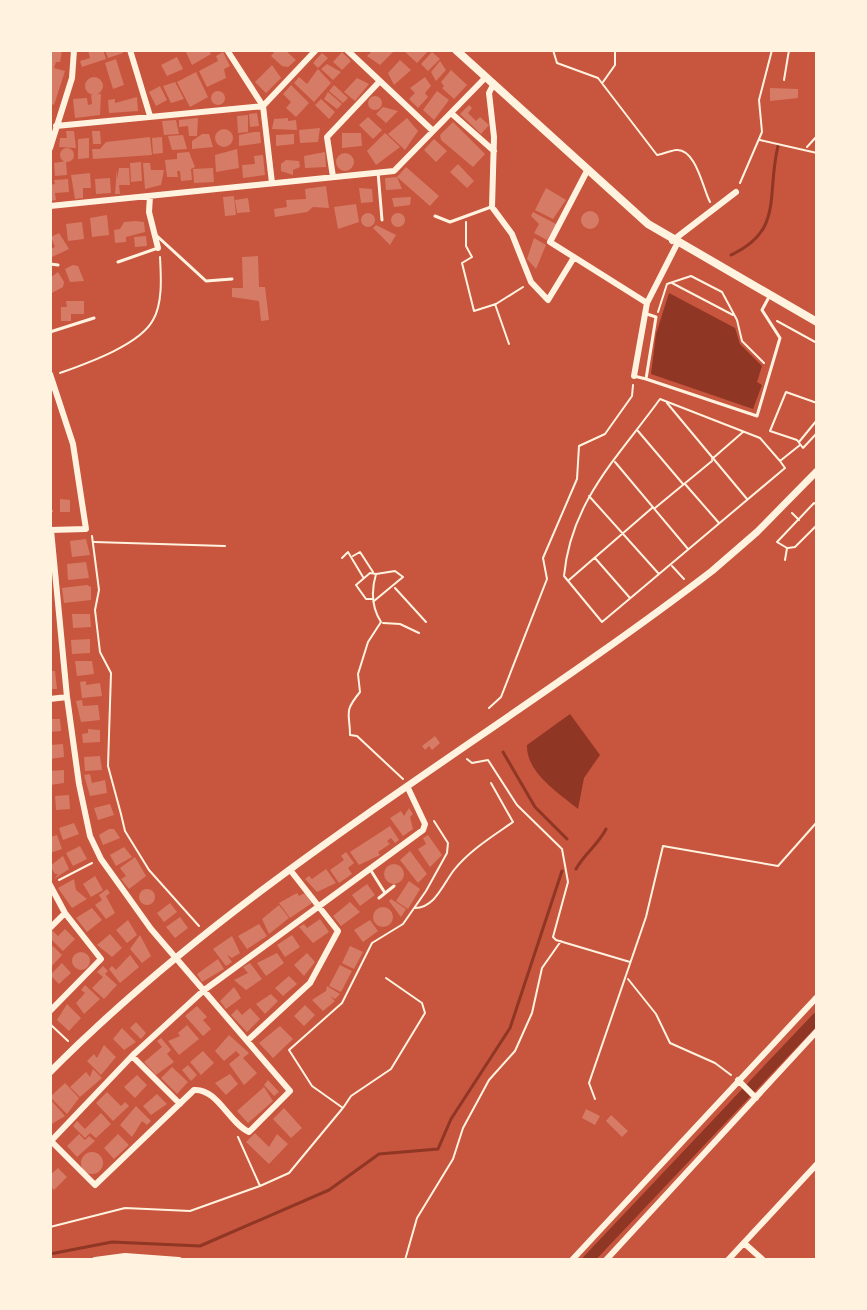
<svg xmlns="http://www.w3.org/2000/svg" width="867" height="1310" font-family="Overpass,sans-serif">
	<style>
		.water { fill: #8f3625 }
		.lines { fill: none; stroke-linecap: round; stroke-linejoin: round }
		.stream { stroke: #8f3625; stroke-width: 3 }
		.canal { stroke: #8f3625; stroke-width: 11 }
		.building { fill: #d67c66 }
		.path { stroke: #fff3e0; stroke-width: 2 }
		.service { stroke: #fff3e0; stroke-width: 3 }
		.minor { stroke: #fff3e0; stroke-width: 6 }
		.tertiary { stroke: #fff3e0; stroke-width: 7 }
		.secondary { stroke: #fff3e0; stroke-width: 8 }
	</style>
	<rect width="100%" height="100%" fill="#c8553d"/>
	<path class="water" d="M 669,293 L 735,328 L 740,344 L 762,366 L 757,382 L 762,385 L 753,409 L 651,374 L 656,334 Z
		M 570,714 L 600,755 L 584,778 L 578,809 C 559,793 526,773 527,745 Z"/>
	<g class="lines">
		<path class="stream" d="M 731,255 C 784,231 766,195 778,146
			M 503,752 L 535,807 L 567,839
			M 576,869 C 585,853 598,845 606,829
			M 50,1254 L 112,1242 L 200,1246 L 329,1190 L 379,1154 L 438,1149 L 451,1119 L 510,1028 L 562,871"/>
		<path class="canal" d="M 588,1260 L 817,1018"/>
	</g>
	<path class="building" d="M 50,50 L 62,50 L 60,62 L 56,62 L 54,68 L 65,71 L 54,105 L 50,103 Z
		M 88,50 L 103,50 L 106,59 L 82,67 L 80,61 L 90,58 Z
		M 105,50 L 122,50 L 123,53 L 108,58 Z
		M 185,50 L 209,50 L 211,54 L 192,65 Z
		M 276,50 L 285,50 L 296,60 L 288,67 L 282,66 L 271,56 Z
		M 373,50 L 374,51 L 395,50 L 380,65 L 367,56 Z
		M 403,50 L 429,50 L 417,63 Z
		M 223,52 L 230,66 L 224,69 L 226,78 L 207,87 L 199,71 L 218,61 L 216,56 Z
		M 342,52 L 351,61 L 342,70 L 333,62 Z
		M 432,52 L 440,59 L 428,71 L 421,64 Z
		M 322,53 L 328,58 L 318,68 L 313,63 Z
		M 177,57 L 183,69 L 167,76 L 161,65 Z
		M 116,59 L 124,85 L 113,89 L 105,63 Z
		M 400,60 L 411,70 L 394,85 L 388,73 Z
		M 440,61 L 446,70 L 436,81 L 431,72 Z
		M 327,64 L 341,72 L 333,80 L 321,69 Z
		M 272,65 L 281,78 L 266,93 L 255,82 Z
		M 318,69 L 331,83 L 314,102 L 294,83 L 299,77 L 307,84 Z
		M 451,70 L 467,85 L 454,99 L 442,88 L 444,86 L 441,82 Z
		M 196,72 L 208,97 L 190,107 L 177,82 Z
		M 425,77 L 431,86 L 425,93 L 428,97 L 418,108 L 409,99 L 415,93 L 410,88 Z
		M85 86a9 9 0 1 1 18 0a9 9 0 1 1-18 0Z
		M 357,78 L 369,84 L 355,101 L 344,92 Z
		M 175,82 L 184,99 L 171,103 L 163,86 Z
		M 291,85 L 309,103 L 296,117 L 286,108 L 291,102 L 283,94 Z
		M 334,85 L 348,98 L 343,103 L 329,91 Z
		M 160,86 L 167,100 L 156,106 L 149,92 Z
		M 770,88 L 798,89 L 798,98 L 770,101 Z
		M 437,91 L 449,100 L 434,120 L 423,110 Z
		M211 98a7 7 0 1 1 14 0a7 7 0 1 1-14 0Z
		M 328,92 L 342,104 L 337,109 L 324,99 Z
		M 101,94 L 100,115 L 75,118 L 73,99 L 87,98 L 88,105 L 92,104 L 91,95 Z
		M368 103a7 7 0 1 1 14 0a7 7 0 1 1-14 0Z
		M 137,97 L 138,111 L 109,113 L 108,100 L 115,99 L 115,103 Z
		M 321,99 L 335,112 L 329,119 L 315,105 Z
		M 469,105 L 472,108 L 468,113 L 476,121 L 480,117 L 489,125 L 481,134 L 460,114 Z
		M 383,107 L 398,111 L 386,123 L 376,114 Z
		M 257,113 L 259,126 L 250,127 L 249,114 Z
		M 248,115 L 248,132 L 238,133 L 237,116 Z
		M 368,117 L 382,130 L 373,139 L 359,125 Z
		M 198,118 L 197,136 L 189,136 L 188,126 L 179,127 L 179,120 Z
		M 288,118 L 288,121 L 296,120 L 297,130 L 272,129 L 274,119 Z
		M 407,118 L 418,131 L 405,150 L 388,134 Z
		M 176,120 L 179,134 L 164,135 L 162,121 Z
		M 453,122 L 485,154 L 473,167 L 441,140 L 440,135 Z
		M 320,128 L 318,142 L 300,143 L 299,130 Z
		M215 138a9 9 0 1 1 18 0a9 9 0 1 1-18 0Z
		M 66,131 L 74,131 L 76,148 L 59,147 L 60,138 L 67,138 Z
		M 92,131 L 100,131 L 101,144 L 93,144 Z
		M 254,132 L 260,132 L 261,143 L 239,146 L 239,135 Z
		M 342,133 L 361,133 L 362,146 L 342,148 Z
		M 385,133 L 400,147 L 376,165 L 367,151 Z
		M 202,134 L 209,134 L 213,147 L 192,149 L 192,141 Z
		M 294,134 L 294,144 L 276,146 L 276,135 Z
		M 183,135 L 187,149 L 172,150 L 168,136 Z
		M 150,137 L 152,155 L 93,159 L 92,149 L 100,149 L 106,142 Z
		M 162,137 L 163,153 L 153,154 L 152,138 Z
		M 89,138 L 89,158 L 78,159 L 78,139 Z
		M 434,139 L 447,151 L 436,162 L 424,150 Z
		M60 155a7 7 0 1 1 14 0a7 7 0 1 1-14 0Z
		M 237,149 L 239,168 L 216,172 L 215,155 Z
		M 189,152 L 195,167 L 191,169 L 192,180 L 181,181 L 180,171 L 177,171 L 178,177 L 167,177 L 165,160 L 177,159 L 177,153 Z
		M 325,152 L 326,167 L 305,168 L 304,156 Z
		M336 162a9 9 0 1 1 18 0a9 9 0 1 1-18 0Z
		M 263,155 L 265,175 L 243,178 L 242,165 L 255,164 L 254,156 Z
		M 286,160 L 299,161 L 300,167 L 293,170 L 293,175 L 281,171 L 281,164 Z
		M 66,161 L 67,175 L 55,176 L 54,163 Z
		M 141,162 L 142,181 L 131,182 L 130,163 Z
		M 143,163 L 150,163 L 151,170 L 164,170 L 161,185 L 145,189 Z
		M 458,164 L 474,181 L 467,188 L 450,172 Z
		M 406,167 L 439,196 L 430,206 L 397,177 Z
		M 117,168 L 117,179 L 119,168 L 129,168 L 130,185 L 119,185 L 120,194 L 115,194 Z
		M 213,168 L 214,182 L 194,183 L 193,169 Z
		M 90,173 L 91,188 L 83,188 L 83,198 L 75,199 L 71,175 Z
		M 397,177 L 402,189 L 386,190 L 385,178 Z
		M 110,178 L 111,193 L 96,194 L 95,179 Z
		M 68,179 L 69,192 L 55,193 L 56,200 L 50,201 L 50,185 L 55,184 L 54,180 Z
		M 326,186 L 329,208 L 313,207 L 307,212 L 275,217 L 274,209 L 287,207 L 286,200 L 306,199 L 305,189 Z
		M 359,188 L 372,189 L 373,202 L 361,203 Z
		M 546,188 L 566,200 L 553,219 L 535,210 Z
		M 234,196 L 236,215 L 225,216 L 223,197 Z
		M 411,197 L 410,205 L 394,207 L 392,198 Z
		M 248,198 L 250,212 L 237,213 L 235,200 Z
		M 356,204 L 359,222 L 338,229 L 334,207 Z
		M581 220a9 9 0 1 1 18 0a9 9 0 1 1-18 0Z
		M 533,212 L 556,224 L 547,240 L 534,233 L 539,224 L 531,216 Z
		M391 220a7 7 0 1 1 14 0a7 7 0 1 1-14 0Z
		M361 220a7 7 0 1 1 14 0a7 7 0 1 1-14 0Z
		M 107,215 L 109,235 L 92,237 L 90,218 Z
		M 135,221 L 144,222 L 145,232 L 126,237 L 126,242 L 115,243 L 114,230 L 120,229 L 124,222 Z
		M 82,222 L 84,239 L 68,241 L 66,224 Z
		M 376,225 L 396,235 L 390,245 L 373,228 Z
		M 59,233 L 69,249 L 52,257 L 50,249 L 55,247 L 51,237 Z
		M 146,236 L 147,246 L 135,247 L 134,237 Z
		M 534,238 L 546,245 L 536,269 L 527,259 Z
		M 258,256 L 259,287 L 265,287 L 269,320 L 261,321 L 259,301 L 232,297 L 232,288 L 243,288 L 242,257 Z
		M 73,265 L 78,266 L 84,281 L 70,282 L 65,269 Z
		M 58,272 L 64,282 L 63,287 L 50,294 L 50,278 Z
		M 66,301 L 84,301 L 84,314 L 71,314 L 71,321 L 61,321 L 61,307 L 67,307 Z
		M 60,499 L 70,500 L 70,512 L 60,512 Z
		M 86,539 L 90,555 L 72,557 L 70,541 Z
		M 86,562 L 89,578 L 68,580 L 67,564 Z
		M 87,585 L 91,587 L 91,600 L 64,603 L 62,588 Z
		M 72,614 L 90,614 L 91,627 L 73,628 Z
		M 90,639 L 90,653 L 72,654 L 71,640 Z
		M 75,661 L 92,661 L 94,674 L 77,676 Z
		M 50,671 L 55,671 L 57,689 L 50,689 Z
		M 86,681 L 86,685 L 100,683 L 102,696 L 82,698 L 80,682 Z
		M 82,700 L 83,706 L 98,705 L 100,720 L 81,722 L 76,701 Z
		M 50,719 L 60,719 L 61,731 L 50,732 Z
		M 88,729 L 100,730 L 100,742 L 83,743 L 82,734 L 88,733 Z
		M 435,736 L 440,743 L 432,750 L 429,746 L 425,750 L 422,746 Z
		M 63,744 L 64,757 L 50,759 L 50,745 Z
		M 100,756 L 102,770 L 85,771 L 84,757 Z
		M 64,770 L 64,783 L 50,785 L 50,771 Z
		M 90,774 L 92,783 L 105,780 L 107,793 L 90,796 L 84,775 Z
		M 69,795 L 70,809 L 56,810 L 55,796 Z
		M 110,804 L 114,815 L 98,820 L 94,808 Z
		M 409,808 L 413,814 L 410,817 L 413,829 L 403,836 L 390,818 L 401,811 L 404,816 Z
		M 74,823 L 79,834 L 63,840 L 59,828 Z
		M 390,826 L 399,840 L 395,843 L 391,838 L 387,841 L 390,844 L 378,852 L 380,855 L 359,865 L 350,852 Z
		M 109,829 L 114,829 L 120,838 L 103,845 L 99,835 Z
		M 57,835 L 62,849 L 50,853 L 50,837 Z
		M 428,835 L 442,855 L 430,867 L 418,849 L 426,844 L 423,838 Z
		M 80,846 L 87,859 L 73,866 L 66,853 Z
		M 124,847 L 132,857 L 116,866 L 110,855 Z
		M 410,851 L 427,874 L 418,883 L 400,860 Z
		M 346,852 L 354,863 L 348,868 L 352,874 L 339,883 L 330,870 L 344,860 L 341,856 Z
		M 63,856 L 69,869 L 54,879 L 58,874 L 55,874 L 50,866 Z
		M 135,857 L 146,876 L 129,889 L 121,879 L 126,876 L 120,868 Z
		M384 874a10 10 0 1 1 20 0a10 10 0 1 1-20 0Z
		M 326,869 L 336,883 L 317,892 L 305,879 L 309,876 L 312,879 Z
		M 95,876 L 103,890 L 91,897 L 83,884 Z
		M 74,879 L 76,890 L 87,899 L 72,908 L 58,888 Z
		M 409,881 L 420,889 L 408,909 L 396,901 Z
		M 367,884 L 375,895 L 360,906 L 352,895 Z
		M139 897a8 8 0 1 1 16 0a8 8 0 1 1-16 0Z
		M 107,889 L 110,893 L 106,896 L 115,913 L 106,919 L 95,905 L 102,900 L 99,895 Z
		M 297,893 L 299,896 L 305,893 L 312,903 L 290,918 L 279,903 Z
		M 391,899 L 406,909 L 401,917 L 389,901 Z
		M 350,902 L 360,912 L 341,926 L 333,916 Z
		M 170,903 L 177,912 L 164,922 L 157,913 Z
		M 279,905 L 289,918 L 269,934 L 262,919 Z
		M373 917a10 10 0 1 1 20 0a10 10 0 1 1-20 0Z
		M 92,908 L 102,920 L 87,932 L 76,918 Z
		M 180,917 L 188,928 L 175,938 L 166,927 Z
		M 320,919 L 329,932 L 313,943 L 299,927 L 304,924 L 307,928 Z
		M 128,920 L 137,935 L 127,943 L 116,930 Z
		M 370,920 L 378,931 L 363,942 L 354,930 Z
		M 259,924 L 267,936 L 247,949 L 238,936 Z
		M 65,929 L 75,939 L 63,951 L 52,940 L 50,943 L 50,933 L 53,931 L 58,936 Z
		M 110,934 L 122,948 L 112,957 L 97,945 Z
		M 140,935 L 151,956 L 142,963 L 130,949 Z
		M 292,935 L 300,947 L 285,957 L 277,945 Z
		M 232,936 L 240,953 L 232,958 L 227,955 L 232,962 L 226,966 L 213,949 Z
		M 53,946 L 62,955 L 51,967 L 50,949 Z
		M 350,946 L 363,952 L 354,969 L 342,963 Z
		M72 961a9 9 0 1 1 18 0a9 9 0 1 1-18 0Z
		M 277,953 L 284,963 L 266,976 L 257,963 Z
		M 307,953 L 315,962 L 304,976 L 294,965 Z
		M 130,955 L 139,967 L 120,983 L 109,969 L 112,966 L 116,970 Z
		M 218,959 L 224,969 L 202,982 L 197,974 Z
		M 62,963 L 71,973 L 59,984 L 50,975 Z
		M 250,963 L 262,979 L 246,990 L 234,980 L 248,973 L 243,967 Z
		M 340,965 L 352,971 L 341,992 L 329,986 Z
		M 103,966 L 108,971 L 105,974 L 117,985 L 104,999 L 92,988 L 103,977 L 97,972 Z
		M 289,976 L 297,984 L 283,996 L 275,988 Z
		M 85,985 L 100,999 L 84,1014 L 76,1003 L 85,993 L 81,990 Z
		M 327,986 L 340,994 L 335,999 L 330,996 L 335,1001 L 323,1011 L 312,1000 L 326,991 Z
		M 234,987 L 241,998 L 226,1009 L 220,1001 Z
		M 271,994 L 278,1001 L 265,1014 L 256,1004 Z
		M 67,1004 L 81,1018 L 69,1031 L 57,1020 Z
		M 305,1005 L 315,1015 L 304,1026 L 294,1016 Z
		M 197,1006 L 207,1017 L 203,1020 L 211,1029 L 203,1036 L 185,1016 Z
		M 250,1008 L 260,1019 L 247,1032 L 231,1015 L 237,1009 L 242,1015 Z
		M 136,1022 L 146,1033 L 141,1039 L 130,1028 Z
		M 187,1025 L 199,1039 L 179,1055 L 168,1041 L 180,1036 L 178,1033 Z
		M 280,1026 L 293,1039 L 273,1058 L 259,1043 Z
		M 122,1028 L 136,1042 L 124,1050 L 113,1039 Z
		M 229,1035 L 249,1053 L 243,1058 L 257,1073 L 244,1085 L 229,1064 L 240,1055 L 236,1051 L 224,1061 L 215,1051 Z
		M 161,1038 L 171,1050 L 167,1054 L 174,1062 L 156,1075 L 144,1062 L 162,1047 L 157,1041 Z
		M 104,1045 L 116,1057 L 101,1075 L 87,1061 L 94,1054 L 97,1058 Z
		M 203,1051 L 214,1063 L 201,1075 L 190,1062 Z
		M 188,1065 L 197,1075 L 191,1081 L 182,1070 Z
		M 172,1067 L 188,1082 L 177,1094 L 161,1078 Z
		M 93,1069 L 102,1078 L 80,1097 L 70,1087 L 86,1072 L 90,1077 Z
		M 230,1074 L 238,1084 L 226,1095 L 215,1083 Z
		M 137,1075 L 147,1085 L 135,1098 L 124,1087 Z
		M 268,1080 L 279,1092 L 274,1096 L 264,1085 Z
		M 65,1083 L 79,1098 L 67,1114 L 50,1097 Z
		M 264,1087 L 273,1101 L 248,1123 L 237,1111 Z
		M 107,1092 L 121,1106 L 125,1102 L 129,1106 L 113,1121 L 96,1103 Z
		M 157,1094 L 167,1104 L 151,1115 L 143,1106 Z
		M 50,1099 L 65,1116 L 50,1125 Z
		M 136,1106 L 151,1121 L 147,1125 L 142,1121 L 132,1137 L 120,1125 Z
		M 284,1108 L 302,1128 L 291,1138 L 273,1119 Z
		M 586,1109 L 600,1116 L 595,1125 L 582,1118 Z
		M 101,1113 L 111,1124 L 96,1138 L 90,1133 L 85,1138 L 73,1126 L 77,1121 L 85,1129 Z
		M 611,1115 L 628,1131 L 622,1137 L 606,1121 Z
		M 255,1133 L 269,1147 L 277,1134 L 288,1144 L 269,1164 L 246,1142 Z
		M 79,1134 L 85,1140 L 89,1136 L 95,1141 L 77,1157 L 67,1146 Z
		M 118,1134 L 129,1145 L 114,1159 L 104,1148 Z
		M81 1163a11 11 0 1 1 22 0a11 11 0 1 1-22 0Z
		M 58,1168 L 67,1177 L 54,1190 L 50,1186 L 50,1175 Z"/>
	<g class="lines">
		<path class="path" d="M 553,50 L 557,63 L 598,78 L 657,155 C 663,154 669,151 676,150 C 696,148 703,189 710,202
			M 784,80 L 789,50
			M 603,82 L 615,65 L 615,50
			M 760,140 L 817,153
			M 807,147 L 817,136
			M 740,183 L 762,132 L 759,100 L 772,50
			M 466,222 L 466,246 L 472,257 L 462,263 L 474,311 L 496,304 L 523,287
			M 672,283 L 733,315
			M 495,304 L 509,344
			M 658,312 L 667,284 L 691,276 L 722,292 L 737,320 L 742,341 L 764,363
			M 777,321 L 817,343
			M 60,373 C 85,364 140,345 153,320 C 163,303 161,276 160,257
			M 667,403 L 747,499
			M 817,403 L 786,392 L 770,431 L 797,440 L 803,448 L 817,433
			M 638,431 L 683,484
			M 799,442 L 817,420
			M 712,459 L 743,432
			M 780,461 L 760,438 L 660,399 C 618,457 571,501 564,576 L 602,622 L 785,468 L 780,461 L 800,445
			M 615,462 L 688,549
			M 685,484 L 719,523
			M 589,496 L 659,574
			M 655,508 L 712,461
			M 792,513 L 799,520
			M 92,536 L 99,590 L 95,610 L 100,652 L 111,673 L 108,766 L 121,814 L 125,831 L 149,870 L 199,926
			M 94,542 L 225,546
			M 788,548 L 795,547 L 817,525
			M 353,556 L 360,552 L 373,572
			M 342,558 L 348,552 L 363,577
			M 595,558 L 630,598
			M 785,560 L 787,548 L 777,542 L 814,503 L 817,505
			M 672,566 L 684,579
			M 569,580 L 652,508
			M 395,588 L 426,622
			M 372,599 L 366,599 L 356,585 L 370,573 L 376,574
			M 374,601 L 403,577 L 395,571 L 376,574 C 371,591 372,608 381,622 L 368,642 L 358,674 L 360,692 C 343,713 350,712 350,735 L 357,736 L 403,779
			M 383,623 L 400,624 L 419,633
			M 489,708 L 501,697 L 547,579 L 543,558 L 577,479 L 579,446 L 605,434 L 632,396 L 633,385
			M 467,759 L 472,763 L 488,760 L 517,805 L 562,849 L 568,882 L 553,937 L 556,940 L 630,962
			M 59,880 L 92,863
			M 415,908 C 435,908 443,884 454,870 C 470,850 493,836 513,822 L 491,783
			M 386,978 L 422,1003 L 425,1013 L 391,1069 L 351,1096 L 343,1108 L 312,1086 L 289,1050 L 342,1003 L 372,943 L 403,924 L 426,891 L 447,853 L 448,843 L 434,821
			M 628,979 L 656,1014 L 670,1043 L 715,1063 L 731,1075
			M 50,1024 L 68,1041
			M 595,1099 L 589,1083 L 646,917 L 663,846 L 778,866 L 817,822
			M 238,1137 L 260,1186 L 289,1173 L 342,1109
			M 50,1227 L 125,1208 L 190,1211 L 260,1186
			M 405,1260 L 417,1218 L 453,1159 L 463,1128 L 489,1080 L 515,1051 L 532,1013 L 542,968 L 561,941"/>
		<path class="service" d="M 378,172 L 382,220
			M 435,216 L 450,222 L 491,207
			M 157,236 L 206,281 L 232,279
			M 118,262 L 158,248
			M 50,264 L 58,265
			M 50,332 L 94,318
			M 634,376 L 646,379 L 656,317 L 647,314
			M 646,379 L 757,416 L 780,338 L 762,310 L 769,297
			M 50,511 L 51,511
			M 370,869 L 385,893
			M 379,898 L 394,886"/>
		<path class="minor" d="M 130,50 L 150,116
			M 227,50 L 263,106 L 272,183
			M 347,50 L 433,131
			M 493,85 L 489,93 L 494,137 L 492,207 L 512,234 L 531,282 L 548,300 L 573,259
			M 451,113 L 494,151
			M 56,126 L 263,106 L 316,50
			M 50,148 L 72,78 L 74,50
			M 588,169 L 550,242 L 647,303 L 677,244
			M 333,177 L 327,137 L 380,81
			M 150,196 L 149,212 L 158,248
			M 50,206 L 394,171 L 485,78
			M 672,241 L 736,192
			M 50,374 L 73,444 L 86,529 L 50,530
			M 634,376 L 647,303
			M 50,699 L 67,697
			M 50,885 L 65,913 L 101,959 L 50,1011
			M 50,928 L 65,913
			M 247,1041 L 310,983 L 338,931 L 291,871
			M 132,1056 L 180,1104
			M 738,1080 L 756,1098
			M 50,1140 L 95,1185 L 194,1090 C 217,1088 229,1123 249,1132 L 290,1091 L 151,929 L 101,859 L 90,836 L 79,784 L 67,697 L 51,530
			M 51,1141 L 133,1055 L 203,991 L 423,830 L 425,824 L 408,788
			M 744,1243 L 763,1260
			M 95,1260 L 125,1256 L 179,1260
			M 572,1260 L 817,997
			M 606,1260 L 817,1031
			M 728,1260 L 817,1164"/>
		<path class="tertiary" d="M 50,1072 C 244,876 494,738 712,571 L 757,532 L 817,471"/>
		<path class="secondary" d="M 456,50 L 648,224 L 817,322"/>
	</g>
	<rect width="867" height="1310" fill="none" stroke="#fff3e0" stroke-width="104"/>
</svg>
